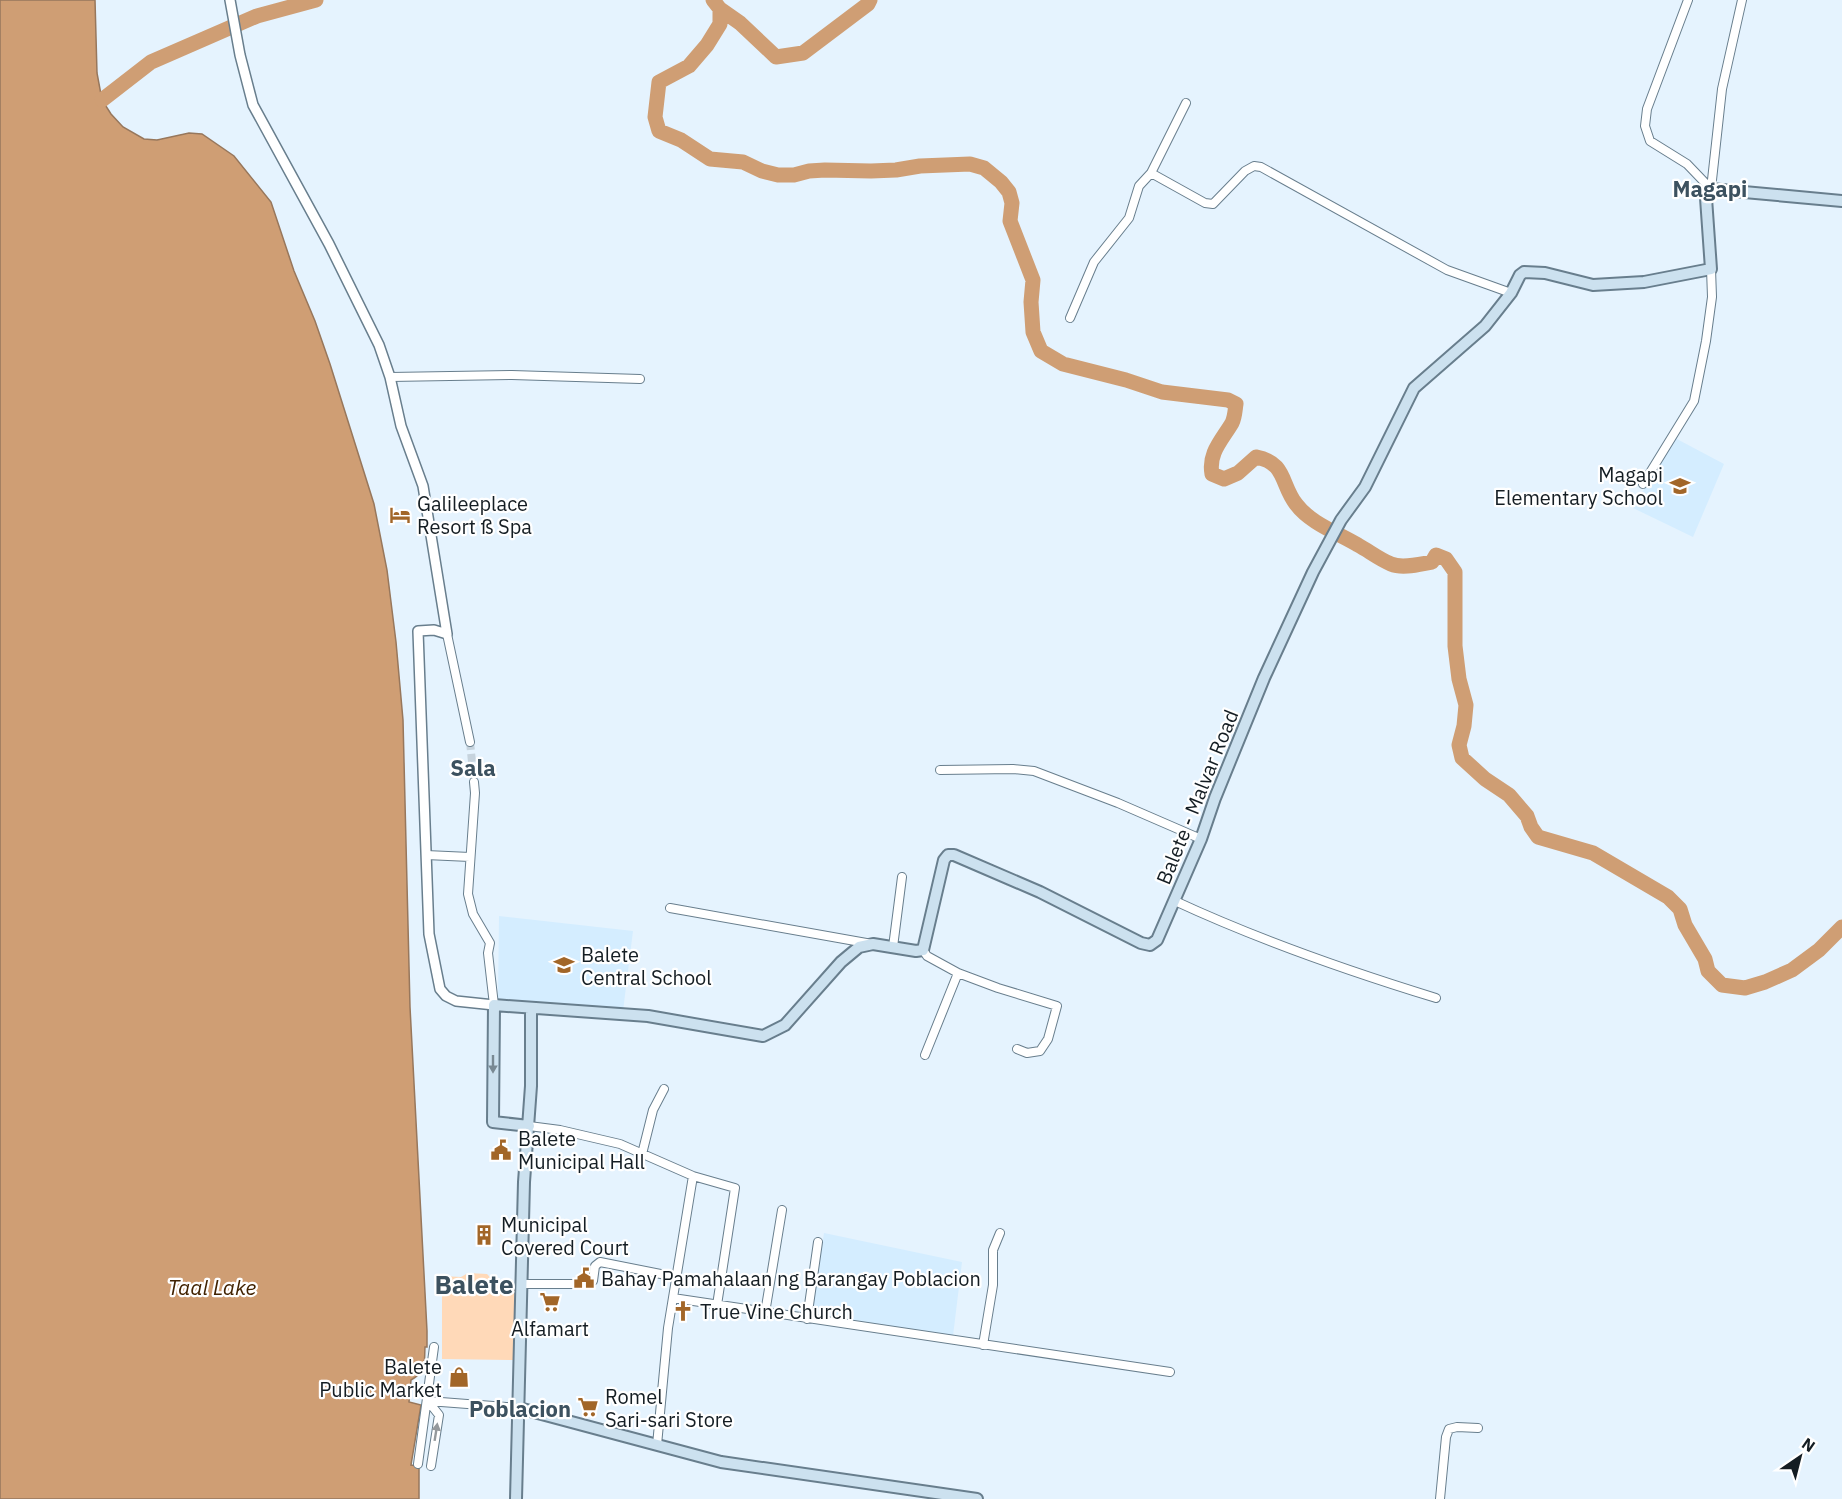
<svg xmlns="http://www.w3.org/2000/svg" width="1842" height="1499" font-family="'IBM Plex Sans',sans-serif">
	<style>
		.built { fill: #d4edff }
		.green { fill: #ffd9b8 }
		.water { fill: #cf9e74; stroke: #97775c; stroke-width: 1.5 }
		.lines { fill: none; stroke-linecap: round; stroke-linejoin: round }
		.river { stroke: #cf9e74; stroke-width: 15 }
		.minor-tunnel { stroke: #c6d3dd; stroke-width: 8; stroke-dasharray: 8 4; stroke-linecap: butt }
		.minor-casing { stroke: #687e8d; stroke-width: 10 }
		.tertiary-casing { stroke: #687e8d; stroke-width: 12 }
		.secondary-casing { stroke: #687e8d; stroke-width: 14 }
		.minor { stroke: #fff; stroke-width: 8 }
		.tertiary { stroke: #fff; stroke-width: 9 }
		.secondary { stroke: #cce1ef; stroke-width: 10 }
		.oneway { fill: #798993 }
		.oneway2 { fill: #95999c }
		.labels { text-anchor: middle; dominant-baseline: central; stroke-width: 4.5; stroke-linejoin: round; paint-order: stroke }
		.poi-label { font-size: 20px; fill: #141d23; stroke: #fff; text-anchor: start }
		.street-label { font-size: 20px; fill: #141d23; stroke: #fff }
		.water-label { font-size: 21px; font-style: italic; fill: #412200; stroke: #fff }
		.quarter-label { font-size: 22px; font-weight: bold; fill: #3c515f; stroke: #fff }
		.district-label { font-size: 26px; font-weight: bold; fill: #3c515f; stroke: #fff }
	</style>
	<rect width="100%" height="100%" fill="#e5f3fe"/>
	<path class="built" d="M 1675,438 L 1724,464 L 1693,537 L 1633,508 Z
		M 499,916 L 633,931 L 623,1011 L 498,999 Z
		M 824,1233 L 962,1262 L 953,1336 L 812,1314 Z"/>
	<path class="green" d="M 468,1273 L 487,1274 L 502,1289 L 516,1289 L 515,1360 L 442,1359 L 442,1276 L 461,1277 Z"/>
	<path class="water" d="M 0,0 L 95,0 L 97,73 L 102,100 L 111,114 L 123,127 L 144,139 L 157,140 L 189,133 L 202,134 L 234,156 L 271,202 L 294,271 L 315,321 L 330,364 L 374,504 L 387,570 L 396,642 L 403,720 L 410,1007 L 427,1331 L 427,1347 L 425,1347 C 424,1364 427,1371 411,1380 L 409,1402 L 421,1405 L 411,1465 L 419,1466 L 419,1499 L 0,1499 Z"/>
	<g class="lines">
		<path class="river" d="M 713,0 L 720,9 L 740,23 L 776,57 L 803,53 L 868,4 L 870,0
			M 720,9 L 720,24 L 707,45 L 689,66 L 659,82 L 655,117 L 659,131 L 681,140 L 710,159 L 743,162 L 762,171 L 778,175 L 794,175 L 809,171 L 825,170 L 871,171 L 896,170 L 920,166 L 970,164 L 984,168 L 1001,182 L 1009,192 L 1012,203 L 1010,221 L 1033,280 L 1031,302 L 1033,332 L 1041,351 L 1063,364 L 1126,380 L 1162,392 L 1228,400 L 1236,404 C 1235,410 1235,417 1232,423 C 1222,440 1208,453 1212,474 L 1224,479 L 1238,473 L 1256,457 C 1286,462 1281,485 1296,504 C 1310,523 1338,533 1358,545 C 1369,551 1379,559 1391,564 C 1403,569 1420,564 1432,562 L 1436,555 L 1446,559 L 1455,572 L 1455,646 L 1459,679 L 1466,705 L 1464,726 L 1459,745 L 1462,758 L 1485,779 L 1509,795 L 1527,816 L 1531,827 L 1538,837 L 1593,853 L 1668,897 L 1680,909 L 1685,925 L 1705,959 L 1708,971 L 1722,985 L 1745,988 L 1765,982 L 1792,970 L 1819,950 L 1842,927
			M 102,100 L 151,62 L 257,16 L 316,0"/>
		<path class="minor-tunnel" d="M 470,742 L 474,782"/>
		<g class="minor-casing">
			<path id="minor" d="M 1688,0 L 1647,109 L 1645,126 L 1650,141 L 1687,164 L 1711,189
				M 1151,173 L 1186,103
				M 1711,189 L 1722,89 L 1742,0
				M 1070,318 L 1094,262 L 1129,218 L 1139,186 L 1151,173 L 1205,203 L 1213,204 L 1245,171 L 1254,166 L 1261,167 L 1447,270 L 1511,293
				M 390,377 L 512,375 L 640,379
				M 1643,484 L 1694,401 L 1706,341 L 1712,297 L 1711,269
				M 447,634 L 470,742
				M 940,770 L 1013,769 L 1034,771 L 1118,803 L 1201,839
				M 474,782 L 475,793 L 468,894 L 473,914 L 490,943 L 488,953 L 494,1005
				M 426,855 L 470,857
				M 1175,901 C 1259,940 1348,971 1436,998
				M 670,908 L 872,944
				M 893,947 L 902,877
				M 923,950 L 927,956 L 958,973 L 925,1055
				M 958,973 L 998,988 L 1057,1006 L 1048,1039 L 1040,1051 L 1027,1053 L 1017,1049
				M 529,1126 L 560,1130 L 620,1144 L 693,1176 L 735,1188 L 717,1305
				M 642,1154 L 653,1110 L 664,1089
				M 523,1284 L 584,1284 L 593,1281 L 595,1266 L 600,1262 L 676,1277
				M 673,1298 L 1170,1372
				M 765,1313 L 782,1210
				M 807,1319 L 818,1242
				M 983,1345 L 993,1285 L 993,1250 L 1000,1233
				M 428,1401 L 519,1408
				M 428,1401 L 439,1415 L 431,1466
				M 657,1445 L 668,1328 L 693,1176
				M 418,1464 L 434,1347
				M 1440,1499 L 1446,1437 L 1449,1429 L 1457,1427 L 1478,1428"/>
		</g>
		<g class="tertiary-casing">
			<path id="tertiary" d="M 230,0 L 240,55 L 253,105 L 329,244 L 379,345 L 390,377 L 401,426 L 423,486 L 447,634 L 434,630 L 418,631 L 429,934 L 440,989 L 446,996 L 456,1001 L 494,1005"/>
		</g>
		<g class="secondary-casing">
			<path id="secondary" d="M 529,1126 L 493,1122 L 494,1005 L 648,1016 L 763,1036 L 785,1025 L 841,962 L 859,947 L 873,944 L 916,951 L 923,950 L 944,860 L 948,855 L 954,855 L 1040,892 L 1141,943 L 1150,945 L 1157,940 L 1201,839 L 1215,798 L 1264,678 L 1313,572 L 1341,520 L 1365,487 L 1414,388 L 1485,326 L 1511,293 L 1520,275 L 1524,272 L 1545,273 L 1593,285 L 1644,282 L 1711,269 L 1706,198 L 1711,189 L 1842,201
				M 519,1408 L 721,1462 L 977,1499
				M 516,1499 L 524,1182 L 531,1086 L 531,1008"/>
		</g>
		<use href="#minor" class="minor"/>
		<use href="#tertiary" class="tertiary"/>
		<use href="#secondary" class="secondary"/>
	</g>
	<defs><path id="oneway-solid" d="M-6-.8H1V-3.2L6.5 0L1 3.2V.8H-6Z" transform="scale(1.5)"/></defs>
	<use class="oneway" href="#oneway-solid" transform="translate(493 1064) rotate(90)"/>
	<use class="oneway2" href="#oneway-solid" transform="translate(436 1432) rotate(-81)"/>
	<defs>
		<g id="school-bare" transform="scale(1.62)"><path d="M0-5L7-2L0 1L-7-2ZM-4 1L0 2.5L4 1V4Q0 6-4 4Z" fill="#a26628" stroke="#fff" stroke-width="2.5" paint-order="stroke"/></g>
		<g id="hotel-bare" transform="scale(1.62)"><path d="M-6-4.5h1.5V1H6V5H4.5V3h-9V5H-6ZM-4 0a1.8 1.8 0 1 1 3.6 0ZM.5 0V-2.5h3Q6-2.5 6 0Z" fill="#a26628" stroke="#fff" stroke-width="2.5" paint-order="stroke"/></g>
		<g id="civic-bare" transform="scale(1.62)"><path d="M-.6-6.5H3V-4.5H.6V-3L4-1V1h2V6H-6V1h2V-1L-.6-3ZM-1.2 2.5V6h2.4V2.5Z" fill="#a26628" stroke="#fff" stroke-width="2.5" paint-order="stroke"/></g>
		<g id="building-bare" transform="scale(1.62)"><path d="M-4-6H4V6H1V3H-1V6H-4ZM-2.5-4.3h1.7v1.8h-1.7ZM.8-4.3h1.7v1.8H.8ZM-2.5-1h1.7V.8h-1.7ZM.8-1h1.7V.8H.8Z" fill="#a26628" stroke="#fff" stroke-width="2.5" paint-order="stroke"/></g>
		<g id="supermarket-bare" transform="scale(1.62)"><path d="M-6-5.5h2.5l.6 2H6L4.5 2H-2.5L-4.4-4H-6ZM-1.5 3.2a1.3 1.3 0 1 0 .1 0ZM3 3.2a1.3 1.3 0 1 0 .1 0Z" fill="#a26628" stroke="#fff" stroke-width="2.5" paint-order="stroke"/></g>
		<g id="church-bare" transform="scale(1.62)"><path d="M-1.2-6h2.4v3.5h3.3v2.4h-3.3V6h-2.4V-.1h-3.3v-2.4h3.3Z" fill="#a26628" stroke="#fff" stroke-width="2.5" paint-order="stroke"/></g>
		<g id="shop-bare" transform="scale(1.62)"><path d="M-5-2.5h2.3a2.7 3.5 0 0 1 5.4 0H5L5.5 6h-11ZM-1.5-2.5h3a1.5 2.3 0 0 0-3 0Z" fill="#a26628" stroke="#fff" stroke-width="2.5" paint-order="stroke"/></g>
	</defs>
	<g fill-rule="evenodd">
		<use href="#school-bare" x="1680" y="486"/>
		<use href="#hotel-bare" x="400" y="515"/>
		<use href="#school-bare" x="564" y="965"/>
		<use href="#civic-bare" x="501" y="1150"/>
		<use href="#building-bare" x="484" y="1235"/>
		<use href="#civic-bare" x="584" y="1278"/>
		<use href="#supermarket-bare" x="550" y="1302"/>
		<use href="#church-bare" x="683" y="1311"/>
		<use href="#shop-bare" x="459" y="1377"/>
		<use href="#supermarket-bare" x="588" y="1407"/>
	</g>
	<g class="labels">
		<g class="poi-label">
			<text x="1663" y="474" text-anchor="end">Magapi<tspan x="1663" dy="23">Elementary School</tspan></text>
			<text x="417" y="503">Galileeplace<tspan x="417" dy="23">Resort ß Spa</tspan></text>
			<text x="581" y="954">Balete<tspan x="581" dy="23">Central School</tspan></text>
			<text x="518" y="1138">Balete<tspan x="518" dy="23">Municipal Hall</tspan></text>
			<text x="501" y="1224">Municipal<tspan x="501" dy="23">Covered Court</tspan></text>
			<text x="601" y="1278">Bahay Pamahalaan ng Barangay Poblacion</text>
			<text x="700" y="1311">True Vine Church</text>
			<text x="550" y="1328" text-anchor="middle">Alfamart</text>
			<text x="442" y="1366" text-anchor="end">Balete<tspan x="442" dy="23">Public Market</tspan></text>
			<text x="605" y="1396">Romel<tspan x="605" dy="23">Sari-sari Store</tspan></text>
		</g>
		<g class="street-label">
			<text transform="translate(1197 797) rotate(-68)">Balete - Malvar Road</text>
		</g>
		<g class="water-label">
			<text x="212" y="1287">Taal Lake</text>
		</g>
		<g class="quarter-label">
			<text x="1710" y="188">Magapi</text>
			<text x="473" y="767">Sala</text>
			<text x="520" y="1408">Poblacion</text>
		</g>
		<g class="district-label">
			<text x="474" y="1284">Balete</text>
		</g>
	</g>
	<g transform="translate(1800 1457) rotate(35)" stroke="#ffffff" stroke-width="4.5" paint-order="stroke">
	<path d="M0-4.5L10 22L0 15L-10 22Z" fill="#141d23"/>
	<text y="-9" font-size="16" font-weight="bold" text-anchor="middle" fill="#141d23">N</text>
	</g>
</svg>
